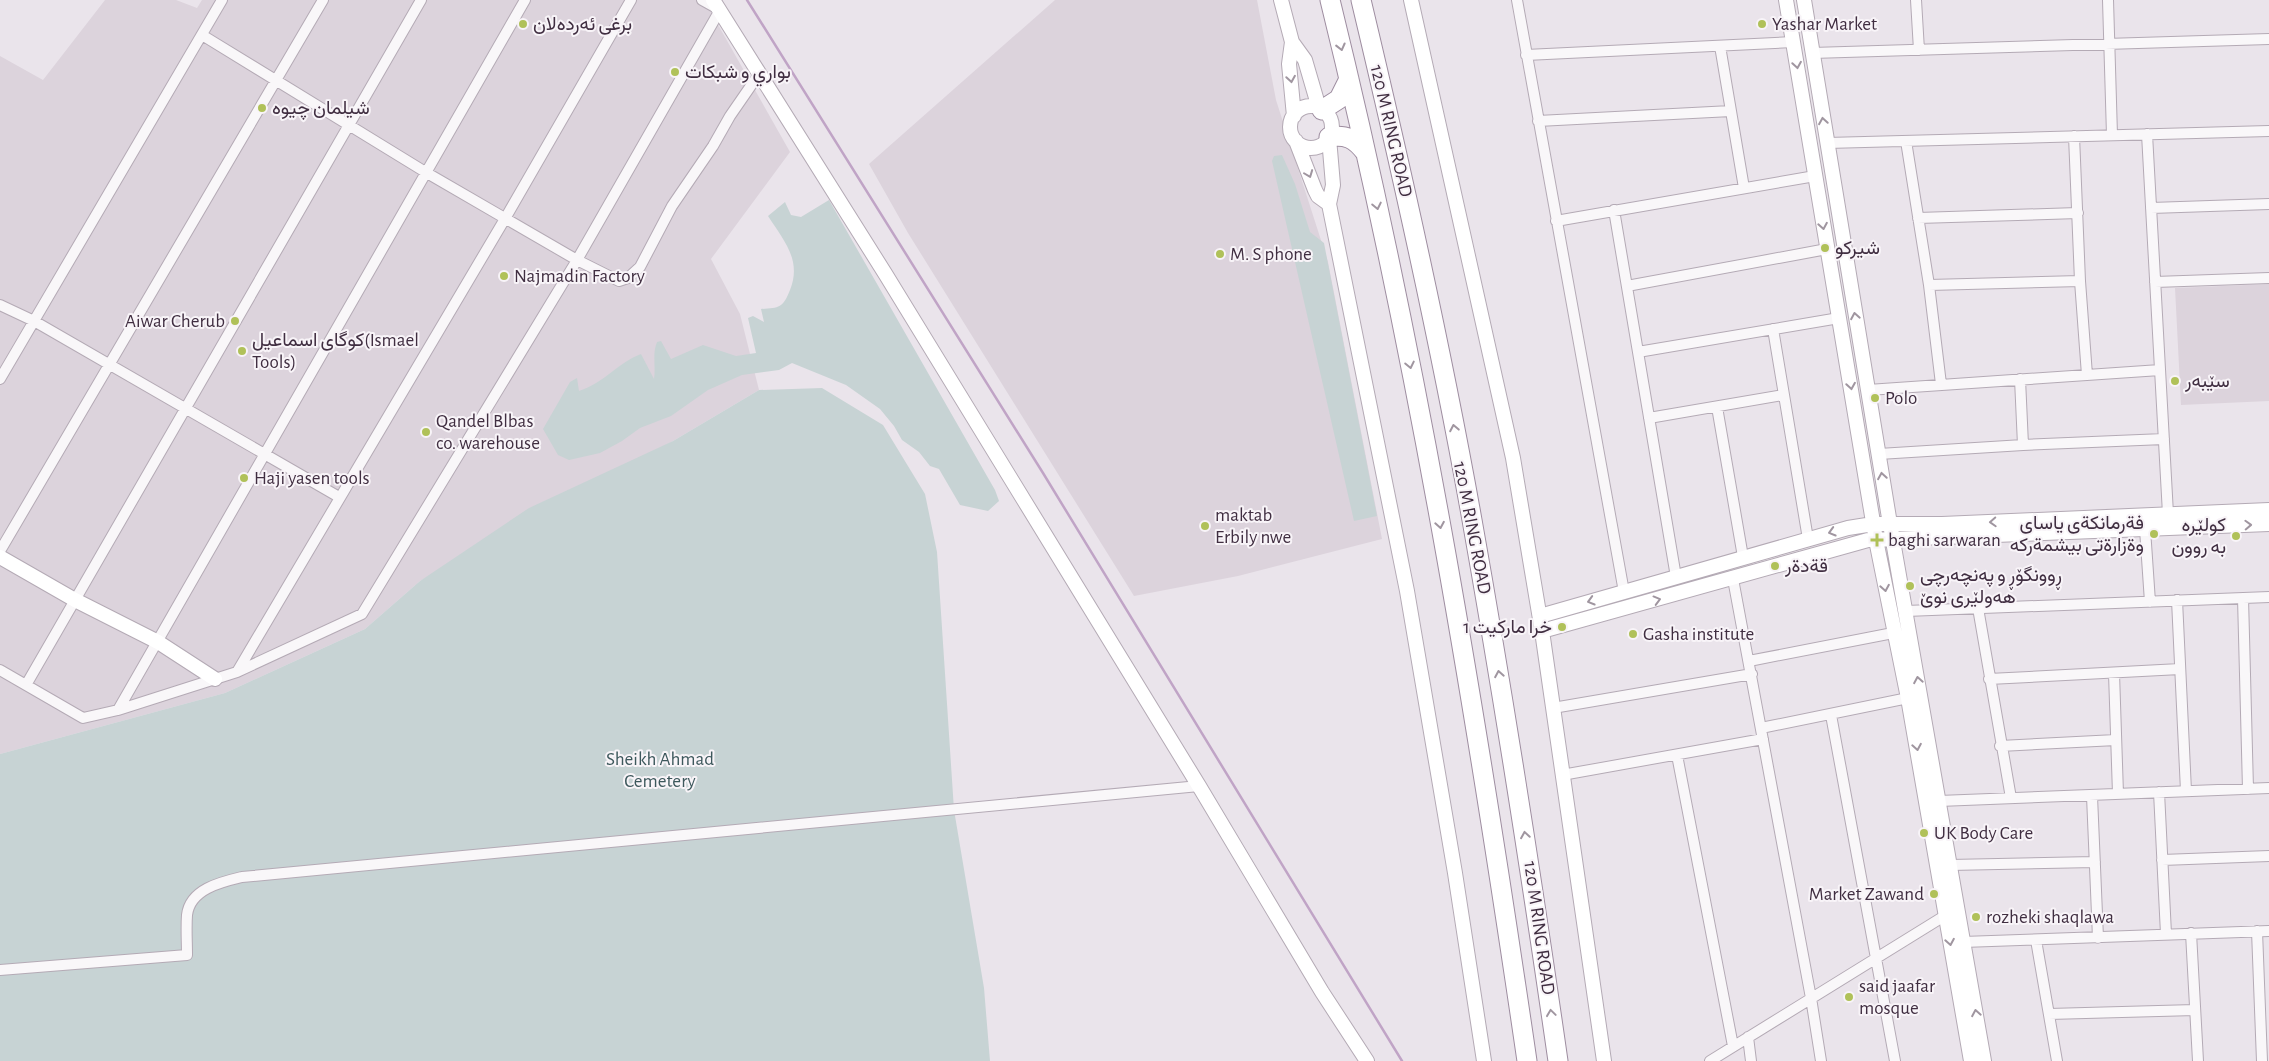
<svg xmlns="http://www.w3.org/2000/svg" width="2269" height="1061" font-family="'Alegreya Sans',Vazirmatn,sans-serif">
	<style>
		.built { fill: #dcd3dc }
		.green { fill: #c7d3d4 }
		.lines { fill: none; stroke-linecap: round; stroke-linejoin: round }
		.stream { stroke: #c0a4c6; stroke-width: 2.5 }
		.street-casing { stroke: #b4aab5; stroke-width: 12 }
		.secondary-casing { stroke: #b4aab5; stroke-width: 16 }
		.highway-casing { stroke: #9e8da0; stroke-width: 21 }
		.street { stroke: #f9f7f9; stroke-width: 10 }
		.secondary { stroke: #fff; stroke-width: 14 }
		.highway { stroke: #fff; stroke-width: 19 }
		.oneway { stroke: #a096a0 }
		.poi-dot { fill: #b0c159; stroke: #f8f4f8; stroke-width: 2 }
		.labels { text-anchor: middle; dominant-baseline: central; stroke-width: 4; stroke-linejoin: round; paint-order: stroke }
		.poi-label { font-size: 19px; fill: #402e41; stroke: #f8f4f8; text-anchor: start }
		.street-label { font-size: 19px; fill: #402e41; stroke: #f8f4f8 }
		.park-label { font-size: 19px; fill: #3d585c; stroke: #f8f4f8 }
	</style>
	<rect width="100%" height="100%" fill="#eae4eb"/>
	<path class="built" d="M 105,0 L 176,0 L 197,8 L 202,0 L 704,0 L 790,152 L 711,259 L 740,314 L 759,390 L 673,441 L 420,581 L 365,629 L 225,693 L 0,754 L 0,56 L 43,80 Z
		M 1055,0 L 1257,0 L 1276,100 L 1328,262 L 1382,539 L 1238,576 L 1134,596 L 908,233 L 869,164 Z
		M 2269,284 L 2269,401 L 2181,405 L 2175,288 Z"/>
	<path class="green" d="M 1282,155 L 1295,184 L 1310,232 L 1324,243 L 1377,516 L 1354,521 L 1272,161 L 1274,156 Z
		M 829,200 L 995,490 L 999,501 L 988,511 L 960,505 L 939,469 L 930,466 L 919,452 L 902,440 L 894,426 L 880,409 L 846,385 L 792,363 L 779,370 L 742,375 L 708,390 L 671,416 L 640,428 L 622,441 L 600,453 L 569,460 L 558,455 L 543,429 L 570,382 L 577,378 L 579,391 C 604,383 619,362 641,354 L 654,379 C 656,366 652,354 657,342 L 661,341 L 671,359 L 703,345 L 736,356 L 756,353 L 748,318 L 753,316 L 764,322 L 761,309 C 779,308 783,308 790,290 C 802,260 784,241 768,216 L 785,202 L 791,215 L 801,217 Z
		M 822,388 L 883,425 L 925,494 L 937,552 L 954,810 L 984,988 L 990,1061 L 0,1061 L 0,754 L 225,693 L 365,629 L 420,581 L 529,508 L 673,441 L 759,390 Z"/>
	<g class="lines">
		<path class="stream" d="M 747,0 L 1043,473 L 1402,1061"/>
		<g class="street-casing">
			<path id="street" d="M 1517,0 L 1624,592
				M 1916,0 L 1919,50
				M 2108,0 L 2112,135
				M 202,35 L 427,173 L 577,260 L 619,281 L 628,278 L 640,267 L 672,206 L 713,146 L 730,116 L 759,74
				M 1720,46 L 1744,188
				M 1812,53 L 2269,39
				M 1526,55 L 1793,42
				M 1538,121 L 1731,111
				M 2147,134 L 2168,514
				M 2074,136 L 2080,281 L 2087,375
				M 1906,141 L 1929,285 L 1941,384
				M 1827,143 L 2269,131
				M 2151,208 L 2269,204
				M 1614,210 L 1676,577
				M 1918,218 L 2078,213
				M 1556,221 L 1815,176
				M 2155,282 L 2269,278
				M 1929,285 L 2080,281
				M 1627,286 L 1827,249
				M 0,305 L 34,321 L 339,497
				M 1773,329 L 1808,539
				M 1638,352 L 1839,318
				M 0,379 L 222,0
				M 2020,379 L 2023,445
				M 1868,390 L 2160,370
				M 1717,407 L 1743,557
				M 1649,418 L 1783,395
				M 1879,454 L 2023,445 L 2164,439
				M 2145,529 L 2150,602
				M 0,551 L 323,0
				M 1733,579 L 1811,998 L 1821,1061
				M 2243,598 L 2248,789
				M 2177,600 L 2186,791
				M 1978,608 L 2011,798
				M 1906,611 L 2269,597
				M 1749,661 L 1893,633
				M 0,670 L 83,718 L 118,710 L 237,672 L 362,614 L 577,260 L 720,10 L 702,0
				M 237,672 L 506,217 L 631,0
				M 2114,673 L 2118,794
				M 1989,679 L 2180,669
				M 26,685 L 421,0
				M 1553,708 L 1752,674
				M 118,710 L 525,0
				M 1831,715 L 1895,1061
				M 1761,728 L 1908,698
				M 2000,746 L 2116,740
				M 1677,755 L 1733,1046
				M 1562,775 L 1763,739
				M 2159,792 L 2166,934
				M 2092,796 L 2098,938
				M 1939,801 L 2269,788
				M 2162,860 L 2269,856
				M 1950,865 L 2095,862
				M 2257,931 L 2262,1061
				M 2191,933 L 2198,1061
				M 2036,940 L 2057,1061
				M 1963,942 L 2269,931
				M 0,970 L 187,955 C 187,942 186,928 187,915 C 190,889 221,882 242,877 L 1199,786
				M 2049,1014 L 2195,1010
				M 1748,1037 L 1751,1061
				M 1710,1061 L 1946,915"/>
		</g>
		<g class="secondary-casing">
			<path id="secondary" d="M 713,0 L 886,275 L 1199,786 L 1322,992 L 1367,1061
				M 1281,0 L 1292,42 L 1305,60 L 1319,108
				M 1411,0 L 1513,458 L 1542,631 L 1604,1061
				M 1786,0 L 1876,540 L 1908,698 L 1971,1061
				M 1804,0 L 1890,524 L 1984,1061
				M 1292,42 L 1289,64 L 1294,116
				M1290 127a21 21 0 1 1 42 0a21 21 0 1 1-42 0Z
				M 1329,138 L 1333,185 L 1329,204 L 1407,591 L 1455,873 L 1484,1061
				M 1296,141 L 1315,190 L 1318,196 L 1329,204
				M 0,557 L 75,600 L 158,642 L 215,679
				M 1540,616 L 1848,528 L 1873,524 L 1942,524 L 2269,510
				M 1542,631 L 1868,540 L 2269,524"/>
		</g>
		<g class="highway-casing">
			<path id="highway" d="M 1330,0 C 1416,349 1475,705 1527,1061
				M 1361,0 C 1402,172 1441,346 1472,520 C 1504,700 1532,880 1558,1061
				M 1322,110 L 1339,99 L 1349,79
				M 1329,137 C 1346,134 1355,139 1365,152"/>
		</g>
		<use href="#street" class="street"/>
		<use href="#secondary" class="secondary"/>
		<use href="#highway" class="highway"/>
	</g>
	<defs><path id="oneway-chevron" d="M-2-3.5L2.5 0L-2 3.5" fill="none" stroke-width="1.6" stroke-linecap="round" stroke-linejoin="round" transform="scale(1.25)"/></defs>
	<g class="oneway">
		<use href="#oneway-chevron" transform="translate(1341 47) rotate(76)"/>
		<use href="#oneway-chevron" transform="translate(1797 65) rotate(81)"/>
		<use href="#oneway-chevron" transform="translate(1291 79) rotate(81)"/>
		<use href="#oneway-chevron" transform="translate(1823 121) rotate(-99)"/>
		<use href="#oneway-chevron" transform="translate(1309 174) rotate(69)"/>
		<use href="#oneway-chevron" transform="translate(1377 206) rotate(78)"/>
		<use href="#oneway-chevron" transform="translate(1823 226) rotate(80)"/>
		<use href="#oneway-chevron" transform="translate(1855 316) rotate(-100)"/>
		<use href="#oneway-chevron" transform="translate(1410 365) rotate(78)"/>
		<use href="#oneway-chevron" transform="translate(1851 386) rotate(81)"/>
		<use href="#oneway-chevron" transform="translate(1454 428) rotate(-101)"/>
		<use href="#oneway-chevron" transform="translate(1882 476) rotate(-99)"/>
		<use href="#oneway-chevron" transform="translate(1993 522) rotate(177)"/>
		<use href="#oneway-chevron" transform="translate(1440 525) rotate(80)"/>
		<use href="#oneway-chevron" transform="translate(2248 525) rotate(-2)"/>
		<use href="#oneway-chevron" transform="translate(1832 532) rotate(164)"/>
		<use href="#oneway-chevron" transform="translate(1885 588) rotate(80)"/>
		<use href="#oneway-chevron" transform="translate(1657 600) rotate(-15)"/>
		<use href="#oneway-chevron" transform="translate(1591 601) rotate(164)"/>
		<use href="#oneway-chevron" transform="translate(1499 674) rotate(-100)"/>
		<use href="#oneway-chevron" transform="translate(1918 680) rotate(-100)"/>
		<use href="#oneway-chevron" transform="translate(1917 747) rotate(80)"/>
		<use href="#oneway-chevron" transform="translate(1525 835) rotate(-99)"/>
		<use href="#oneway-chevron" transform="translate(1950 942) rotate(80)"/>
		<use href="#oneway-chevron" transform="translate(1551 1013) rotate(-98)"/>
		<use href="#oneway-chevron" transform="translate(1976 1013) rotate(-100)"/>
	</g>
	<g class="poi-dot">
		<circle cx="523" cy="24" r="5"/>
		<circle cx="1762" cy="24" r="5"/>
		<circle cx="675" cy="72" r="5"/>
		<circle cx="262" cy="108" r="5"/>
		<circle cx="1825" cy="248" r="5"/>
		<circle cx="1220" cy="254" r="5"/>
		<circle cx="504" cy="276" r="5"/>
		<circle cx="235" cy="321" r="5"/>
		<circle cx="242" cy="351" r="5"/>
		<circle cx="2175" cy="381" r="5"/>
		<circle cx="1875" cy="398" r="5"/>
		<circle cx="426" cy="432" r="5"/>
		<circle cx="244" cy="478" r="5"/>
		<circle cx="1205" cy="526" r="5"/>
		<circle cx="2154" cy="534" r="5"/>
		<circle cx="2236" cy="536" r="5"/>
		<path d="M1874.5 532.5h5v5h5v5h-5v5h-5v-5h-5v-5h5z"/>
		<circle cx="1775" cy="566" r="5"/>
		<circle cx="1910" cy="586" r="5"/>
		<circle cx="1562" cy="627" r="5"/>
		<circle cx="1633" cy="634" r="5"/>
		<circle cx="1924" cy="833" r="5"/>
		<circle cx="1934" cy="894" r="5"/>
		<circle cx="1976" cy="917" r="5"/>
		<circle cx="1849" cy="997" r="5"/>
	</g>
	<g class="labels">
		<g class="poi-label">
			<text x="533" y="24">برغی ئەردەلان</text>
			<text x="1772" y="24">Yashar Market</text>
			<text x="685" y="72">بواري و شبكات</text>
			<text x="272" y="108">شيلمان چیوه</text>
			<text x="1835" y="248">شيركو</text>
			<text x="1230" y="254">M. S phone</text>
			<text x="514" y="276">Najmadin Factory</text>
			<text x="225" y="321" text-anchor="end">Aiwar Cherub</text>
			<text x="252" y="340">كوگای اسماعیل(Ismael<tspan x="252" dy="22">Tools)</tspan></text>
			<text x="2185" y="381">سێبەر</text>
			<text x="1885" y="398">Polo</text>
			<text x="436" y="421">Qandel Blbas<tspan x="436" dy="22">co. warehouse</tspan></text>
			<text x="254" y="478">Haji yasen tools</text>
			<text x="1215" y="515">maktab<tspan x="1215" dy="22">Erbily nwe</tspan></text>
			<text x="2144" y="523" text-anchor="end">فةرمانكةى ياساى<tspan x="2144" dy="22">وةزارةتى بيشمةركه</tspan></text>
			<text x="2226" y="525" text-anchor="end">کولێرە<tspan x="2226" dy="22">بە روون</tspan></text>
			<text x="1888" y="540">baghi sarwaran</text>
			<text x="1785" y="566">قةدةر</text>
			<text x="1920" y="575">ڕوونگۆڕ و پەنچەرچی<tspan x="1920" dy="22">هەولێری نوێ</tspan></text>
			<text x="1552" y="627" text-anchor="end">خرا ماركيت 1</text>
			<text x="1643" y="634">Gasha institute</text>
			<text x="1934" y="833">UK Body Care</text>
			<text x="1924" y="894" text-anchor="end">Market Zawand</text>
			<text x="1986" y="917">rozheki shaqlawa</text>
			<text x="1859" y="986">said jaafar<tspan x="1859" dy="22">mosque</tspan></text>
		</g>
		<g class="street-label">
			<text transform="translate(1391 131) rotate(77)">120 M RING ROAD</text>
			<text transform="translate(1472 528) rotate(79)">120 M RING ROAD</text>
			<text transform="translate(1539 928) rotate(82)">120 M RING ROAD</text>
		</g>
		<g class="park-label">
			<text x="660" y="759">Sheikh Ahmad<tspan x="660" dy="22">Cemetery</tspan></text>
		</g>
	</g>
</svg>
